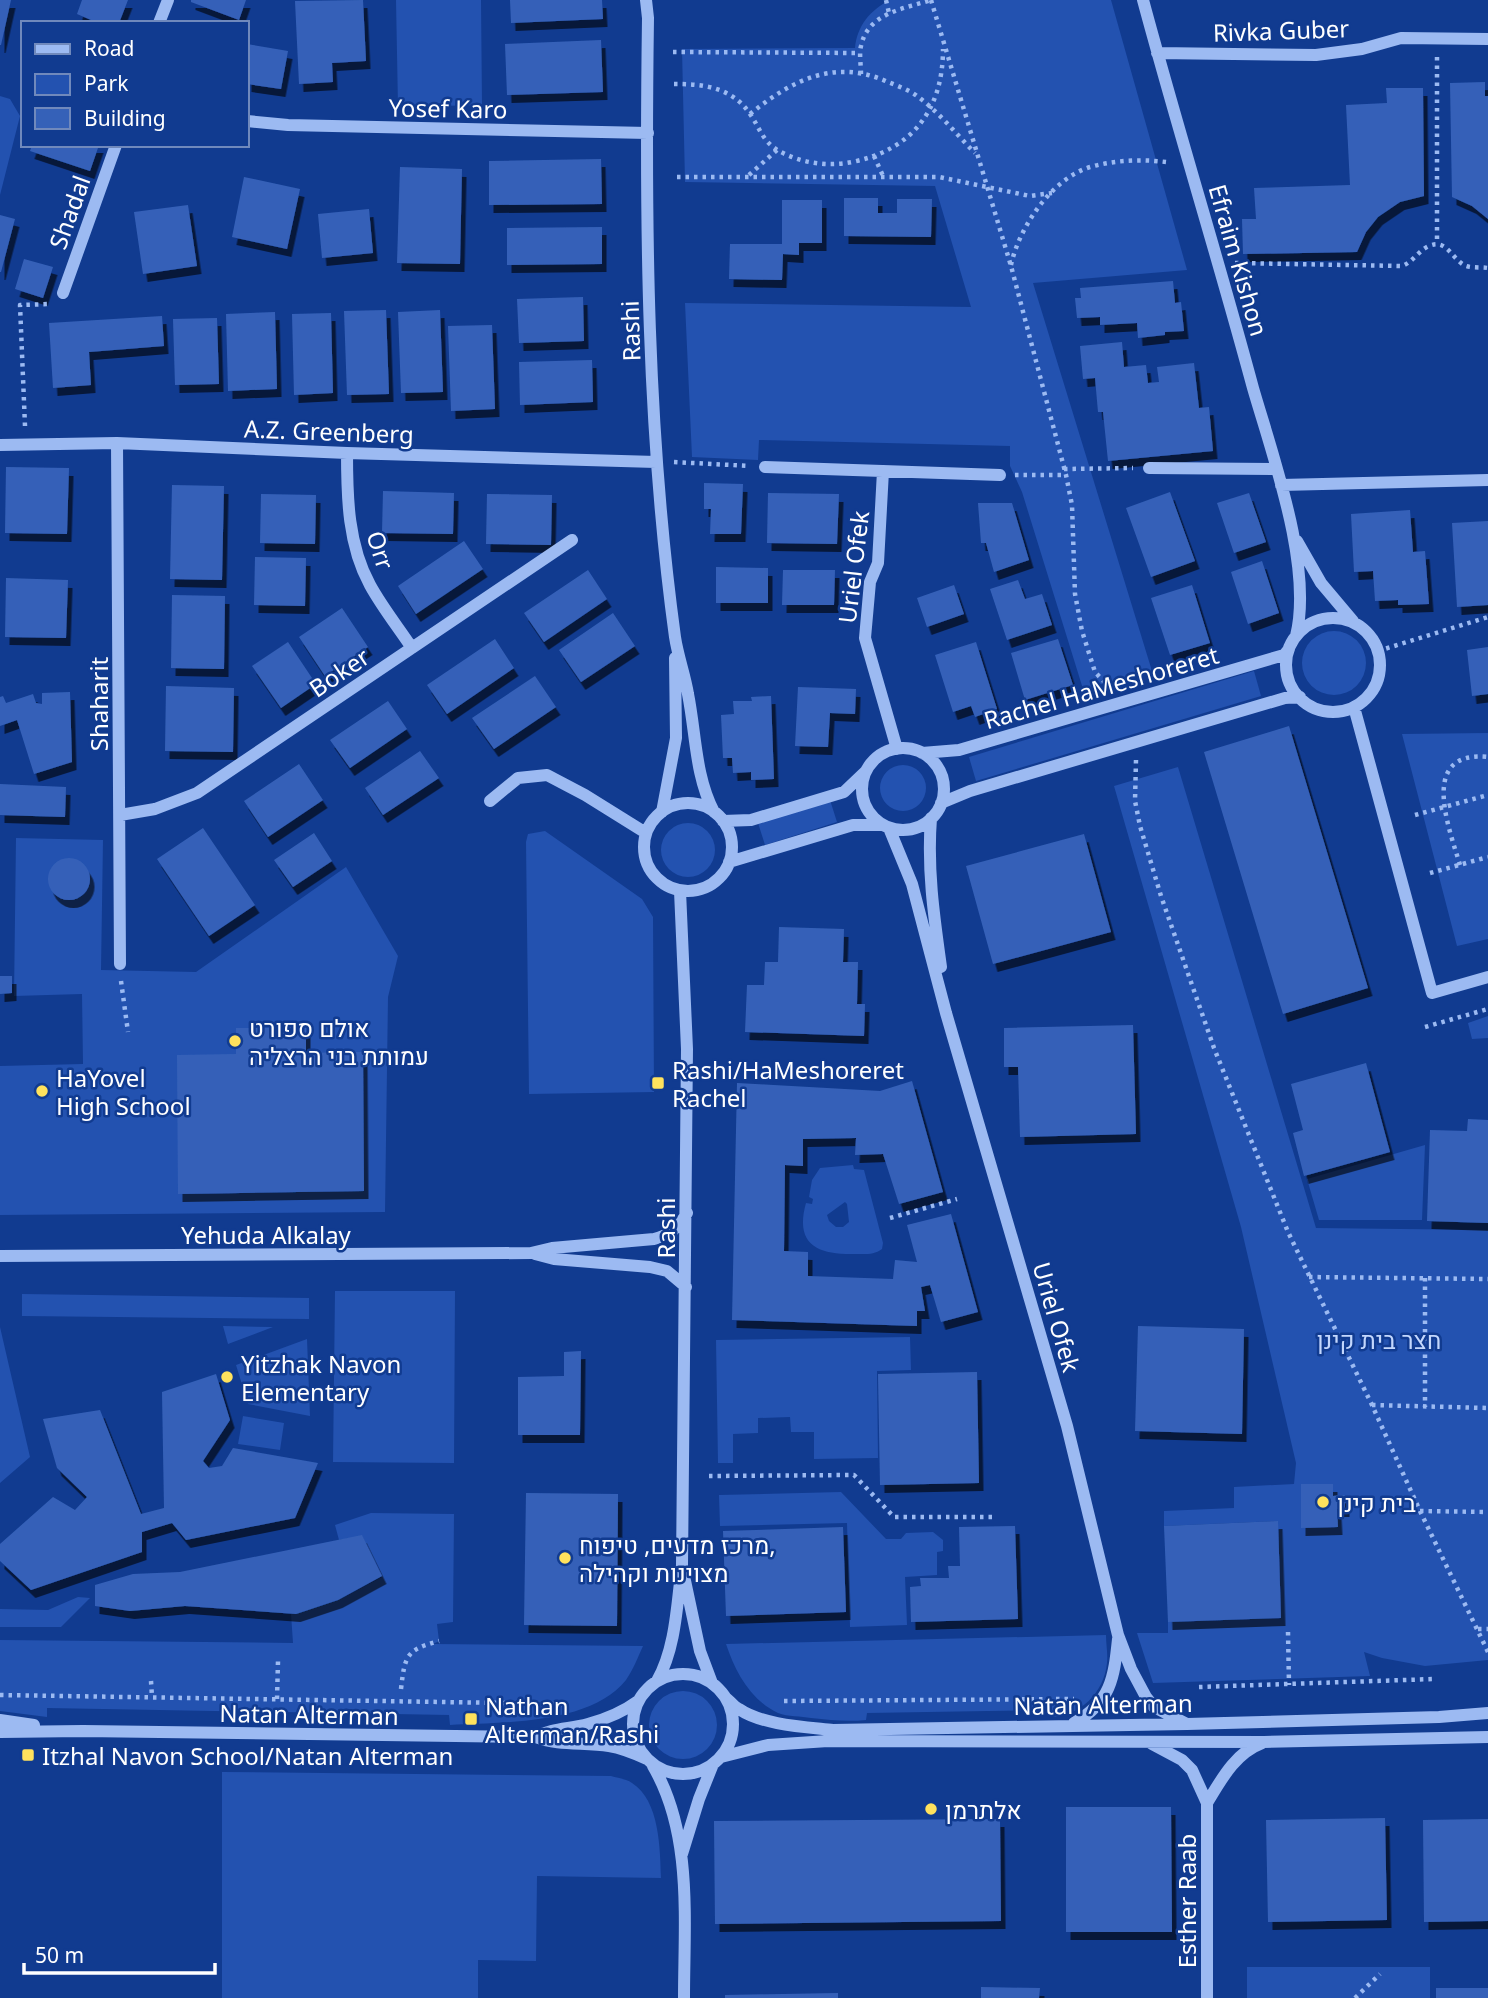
<svg xmlns="http://www.w3.org/2000/svg" width="1488" height="1998" font-family="'Noto Sans',Heebo,sans-serif">
	<style>
		.green { fill: #2352b0; fill-rule: evenodd }
		.building { fill: #3561b8; filter: url(#shadow) }
		.lines { fill: none; stroke-linecap: round; stroke-linejoin: round }
		.path { stroke: #9cbaf2; stroke-width: 4.5; stroke-dasharray: 3.5 5; stroke-linecap: butt }
		.minor { stroke: #9cbaf2; stroke-width: 12 }
		.poi-dot { fill: #ffe25d; stroke: #113b90; stroke-width: 2.5 }
		.labels { text-anchor: middle; dominant-baseline: central; stroke-width: 5; stroke-linejoin: round; paint-order: stroke }
		.street-label { font-size: 24px; fill: #fff; stroke: #113b90 }
		.poi-label { font-size: 24px; fill: #fff; stroke: #113b90; text-anchor: start }
		.park-label { font-size: 24px; fill: #c3d7fd; stroke: #113b90 }
	</style>
	<defs>
		<filter id="shadow"><feDropShadow dx="4.5" dy="8" stdDeviation="0" flood-color="#0009"/></filter>
	</defs>
	<rect width="100%" height="100%" fill="#113b90"/>
	<path class="green" d="M 396,0 L 481,0 L 482,105 L 398,107 Z
		M 890,0 L 1111,0 L 1187,270 L 1033,283 L 1152,671 L 1083,689 L 1022,492 L 1010,466 L 1010,446 L 759,440 L 758,460 L 692,457 L 685,303 L 971,307 L 935,186 L 685,182 L 682,49 L 855,48 C 857,26 870,10 890,0 Z
		M 0,96 L 10,99 L 20,116 L 0,195 Z
		M1302 663a32 32 0 1 1 64 0a32 32 0 1 1-64 0Z
		M 1254,671 L 1261,696 L 976,781 L 969,757 Z
		M 1488,733 L 1488,939 L 1457,946 L 1402,734 Z
		M880 788a23 23 0 1 1 46 0a23 23 0 1 1-46 0Z
		M 1178,767 L 1316,1228 L 1488,1230 L 1488,1660 L 1425,1666 L 1382,1658 L 1364,1652 L 1370,1676 L 1153,1683 L 1137,1633 L 1168,1633 L 1168,1622 L 1281,1618 L 1277,1521 L 1164,1526 L 1164,1511 L 1234,1508 L 1234,1487 L 1294,1484 L 1296,1463 L 1241,1227 L 1114,786 Z
		M 830,800 L 837,822 L 765,845 L 758,823 Z
		M661 850a27 27 0 1 1 54 0a27 27 0 1 1-54 0Z
		M 545,831 L 642,899 L 653,917 L 654,1092 L 529,1094 L 526,842 L 528,834 Z
		M 16,838 L 103,840 L 101,970 L 196,972 L 346,867 L 398,956 L 388,997 L 385,1212 L 0,1215 L 0,1066 L 83,1064 L 82,994 L 14,996 Z
		M 1488,1016 L 1488,1038 L 1472,1039 L 1468,1023 Z
		M 1425,1145 L 1422,1220 L 1319,1220 L 1307,1179 Z
		M 853,1165 L 854,1169 L 864,1170 L 883,1243 L 882,1249 C 874,1255 866,1254 856,1254 C 819,1255 794,1246 806,1203 L 812,1204 L 813,1199 L 809,1197 L 812,1180 L 820,1168 ZM 845,1202 L 847,1204 L 849,1222 L 843,1227 L 836,1227 L 829,1221 L 827,1215 Z
		M 335,1291 L 455,1291 L 454,1463 L 333,1462 Z
		M 22,1294 L 309,1298 L 309,1319 L 22,1316 Z
		M 223,1326 L 272,1327 L 273,1327 L 228,1344 Z
		M 0,1327 L 30,1457 L 0,1483 Z
		M 910,1337 L 911,1370 L 877,1371 L 878,1458 L 814,1459 L 814,1432 L 791,1432 L 790,1417 L 758,1418 L 758,1433 L 733,1434 L 733,1463 L 718,1463 L 716,1340 Z
		M 307,1339 L 310,1416 L 248,1404 L 236,1365 Z
		M 243,1416 L 284,1423 L 280,1450 L 238,1444 Z
		M 841,1492 L 886,1539 L 901,1539 L 906,1533 L 933,1532 L 943,1540 L 943,1551 L 937,1552 L 937,1575 L 905,1577 L 907,1625 L 850,1627 L 847,1523 L 720,1526 L 719,1495 Z
		M 371,1513 L 454,1514 L 453,1622 L 437,1624 L 439,1641 L 433,1644 L 643,1646 C 638,1657 633,1670 626,1680 C 590,1725 502,1722 450,1725 L 449,1715 L 47,1708 L 47,1717 L 0,1711 L 0,1640 L 293,1643 L 291,1614 L 296,1614 L 338,1600 L 382,1577 L 362,1536 L 339,1540 L 335,1525 Z
		M 78,1597 L 90,1598 L 61,1627 L 0,1627 L 0,1609 L 48,1610 Z
		M 1106,1635 C 1106,1644 1108,1654 1107,1663 C 1104,1693 1080,1716 1051,1717 L 1047,1710 L 867,1713 L 866,1720 C 847,1722 830,1720 811,1718 C 801,1716 788,1717 778,1713 C 750,1700 735,1671 726,1644 Z
		M649 1725a34 34 0 1 1 68 0a34 34 0 1 1-68 0Z
		M 222,1772 L 611,1776 C 617,1778 627,1779 632,1783 C 660,1801 660,1849 661,1878 L 537,1876 L 536,1961 L 478,1960 L 478,1998 L 222,1998 Z
		M 1247,1967 L 1430,1967 L 1430,1998 L 1247,1998 Z"/>
	<path class="building" d="M 0,0 L 11,0 L 1,45 L 0,45 Z
		M 82,0 L 128,0 L 119,23 L 98,23 L 77,14 Z
		M 191,0 L 246,0 L 239,20 L 191,2 Z
		M 363,0 L 366,61 L 332,63 L 333,82 L 299,84 L 295,1 Z
		M 510,0 L 602,0 L 603,19 L 511,23 Z
		M 601,40 L 603,92 L 507,95 L 505,44 Z
		M 247,44 L 288,51 L 281,89 L 247,84 Z
		M 1485,82 L 1485,96 L 1488,96 L 1488,219 L 1472,206 L 1452,197 L 1450,83 Z
		M 1386,88 L 1423,88 L 1424,196 L 1400,202 L 1378,217 L 1366,232 L 1357,252 L 1243,254 L 1242,219 L 1256,219 L 1254,188 L 1350,185 L 1346,105 L 1387,103 Z
		M 32,145 L 99,145 L 90,171 L 30,151 Z
		M 601,159 L 602,204 L 489,205 L 489,161 Z
		M 400,167 L 462,169 L 460,264 L 397,263 Z
		M 244,177 L 300,189 L 287,249 L 232,237 Z
		M 844,198 L 878,198 L 878,213 L 897,213 L 897,199 L 932,199 L 931,237 L 844,236 Z
		M 782,200 L 822,200 L 822,243 L 799,243 L 799,255 L 783,254 L 782,280 L 729,279 L 730,244 L 782,244 Z
		M 188,205 L 197,266 L 143,274 L 134,212 Z
		M 369,209 L 373,253 L 322,258 L 318,214 Z
		M 0,215 L 15,219 L 1,272 L 0,272 Z
		M 602,227 L 602,264 L 507,265 L 507,228 Z
		M 24,259 L 53,267 L 43,298 L 15,289 Z
		M 1173,281 L 1175,303 L 1181,302 L 1184,331 L 1165,332 L 1165,335 L 1138,338 L 1137,323 L 1100,325 L 1100,317 L 1077,318 L 1075,298 L 1081,298 L 1080,288 Z
		M 583,297 L 584,341 L 519,343 L 517,299 Z
		M 386,310 L 389,394 L 347,395 L 344,311 Z
		M 440,310 L 443,392 L 401,393 L 398,312 Z
		M 275,312 L 277,389 L 228,391 L 226,314 Z
		M 331,313 L 333,393 L 294,395 L 292,314 Z
		M 162,316 L 164,346 L 89,352 L 91,385 L 53,388 L 49,323 Z
		M 217,318 L 219,384 L 175,385 L 173,319 Z
		M 492,325 L 495,409 L 451,411 L 448,326 Z
		M 1122,342 L 1124,367 L 1146,365 L 1148,383 L 1159,382 L 1157,367 L 1194,363 L 1199,408 L 1209,407 L 1213,451 L 1108,461 L 1103,412 L 1098,412 L 1095,378 L 1083,379 L 1080,346 Z
		M 592,360 L 593,402 L 520,405 L 519,362 Z
		M 6,467 L 69,468 L 67,534 L 5,533 Z
		M 704,483 L 743,484 L 741,534 L 710,534 L 711,509 L 704,509 Z
		M 172,485 L 224,486 L 222,580 L 170,579 Z
		M 383,491 L 454,493 L 453,534 L 382,533 Z
		M 1170,492 L 1195,561 L 1151,577 L 1126,508 Z
		M 768,493 L 839,494 L 837,544 L 767,543 Z
		M 1249,493 L 1266,542 L 1234,553 L 1217,503 Z
		M 261,494 L 316,495 L 315,544 L 260,543 Z
		M 487,494 L 552,495 L 551,545 L 486,544 Z
		M 978,503 L 1012,503 L 1029,560 L 994,572 L 986,543 L 981,543 Z
		M 1410,510 L 1413,552 L 1425,551 L 1429,604 L 1398,605 L 1398,600 L 1375,601 L 1373,571 L 1354,572 L 1351,514 Z
		M 1488,521 L 1488,605 L 1457,607 L 1452,523 Z
		M 464,541 L 483,569 L 416,614 L 398,586 Z
		M 255,557 L 306,558 L 305,606 L 254,605 Z
		M 1262,561 L 1279,613 L 1248,624 L 1231,572 Z
		M 716,567 L 768,568 L 768,603 L 716,603 Z
		M 588,570 L 607,599 L 544,642 L 524,613 Z
		M 783,570 L 835,570 L 834,605 L 782,605 Z
		M 6,578 L 68,580 L 66,638 L 5,637 Z
		M 1018,580 L 1025,599 L 1042,594 L 1052,625 L 1007,640 L 990,589 Z
		M 954,585 L 964,614 L 927,627 L 917,598 Z
		M 1192,585 L 1210,643 L 1170,655 L 1151,598 Z
		M 172,595 L 225,596 L 224,669 L 171,668 Z
		M 342,608 L 368,647 L 325,676 L 299,637 Z
		M 613,613 L 635,646 L 581,682 L 559,650 Z
		M 495,639 L 514,668 L 447,714 L 427,685 Z
		M 1058,639 L 1073,685 L 1025,700 L 1011,653 Z
		M 288,642 L 316,684 L 281,708 L 252,666 Z
		M 976,642 L 997,709 L 975,717 L 971,706 L 953,712 L 935,655 Z
		M 1488,647 L 1488,694 L 1472,696 L 1467,650 Z
		M 535,676 L 556,707 L 494,749 L 472,718 Z
		M 166,686 L 234,688 L 233,752 L 165,751 Z
		M 798,687 L 856,689 L 855,714 L 830,713 L 828,747 L 795,746 Z
		M 70,692 L 72,762 L 34,774 L 17,720 L 0,726 L 0,697 L 3,696 L 6,703 L 33,694 L 36,703 L 42,704 L 42,693 Z
		M 771,696 L 774,779 L 751,780 L 751,772 L 733,773 L 732,758 L 723,758 L 721,715 L 734,714 L 733,701 L 752,701 L 751,697 Z
		M 388,701 L 407,729 L 350,768 L 330,740 Z
		M 1289,726 L 1368,988 L 1283,1014 L 1204,752 Z
		M 420,751 L 439,778 L 383,815 L 365,788 Z
		M 299,764 L 323,800 L 268,837 L 244,801 Z
		M 0,784 L 66,787 L 65,817 L 0,815 Z
		M 203,828 L 255,905 L 209,936 L 157,859 Z
		M 314,833 L 332,861 L 293,887 L 274,860 Z
		M 1084,834 L 1111,932 L 993,964 L 966,866 Z
		M48 879a21 21 0 1 1 42 0a21 21 0 1 1-42 0Z
		M 779,927 L 844,929 L 843,962 L 858,962 L 857,1004 L 865,1004 L 864,1036 L 745,1032 L 747,985 L 764,985 L 765,962 L 778,962 Z
		M 0,976 L 12,976 L 12,993 L 0,994 Z
		M 1133,1025 L 1136,1134 L 1020,1137 L 1018,1067 L 1004,1067 L 1004,1028 Z
		M 236,1028 L 306,1028 L 306,1053 L 363,1052 L 364,1191 L 178,1194 L 177,1055 L 236,1054 Z
		M 1366,1063 L 1390,1152 L 1304,1176 L 1293,1133 L 1303,1130 L 1291,1084 Z
		M 912,1081 L 943,1192 L 899,1204 L 883,1154 L 855,1155 L 856,1138 L 803,1139 L 803,1166 L 785,1165 L 784,1251 L 808,1252 L 808,1276 L 893,1279 L 895,1260 L 917,1262 L 907,1225 L 951,1214 L 978,1312 L 941,1322 L 930,1285 L 921,1287 L 925,1311 L 917,1311 L 917,1326 L 732,1320 L 737,1083 L 880,1091 Z
		M 1468,1119 L 1488,1120 L 1488,1223 L 1427,1221 L 1430,1130 L 1467,1131 Z
		M 1138,1326 L 1244,1329 L 1242,1434 L 1135,1431 Z
		M 581,1351 L 580,1435 L 518,1435 L 518,1377 L 564,1376 L 564,1352 Z
		M 977,1372 L 979,1483 L 880,1485 L 878,1374 Z
		M 216,1374 L 230,1420 L 203,1461 L 209,1468 L 222,1466 L 233,1448 L 318,1463 L 295,1518 L 186,1540 L 172,1523 L 142,1532 L 142,1552 L 31,1590 L 0,1561 L 0,1544 L 53,1497 L 75,1510 L 87,1497 L 57,1468 L 43,1419 L 100,1410 L 141,1514 L 164,1508 L 162,1392 Z
		M 1301,1484 L 1333,1484 L 1333,1496 L 1345,1495 L 1345,1509 L 1337,1509 L 1338,1527 L 1301,1528 Z
		M 526,1493 L 618,1494 L 617,1626 L 524,1625 Z
		M 1278,1521 L 1281,1618 L 1168,1622 L 1164,1526 Z
		M 1015,1526 L 1018,1619 L 911,1622 L 910,1587 L 921,1586 L 920,1578 L 949,1578 L 948,1566 L 960,1566 L 959,1527 Z
		M 843,1527 L 846,1612 L 726,1616 L 723,1531 Z
		M 362,1535 L 382,1576 L 338,1600 L 296,1614 L 185,1606 L 130,1611 L 95,1606 L 95,1585 L 133,1574 L 180,1572 Z
		M 1066,1807 L 1171,1807 L 1172,1932 L 1066,1932 Z
		M 1385,1818 L 1387,1920 L 1268,1922 L 1266,1820 Z
		M 1000,1819 L 1001,1921 L 715,1924 L 714,1821 Z
		M 1488,1819 L 1488,1921 L 1424,1922 L 1423,1820 Z
		M 981,1987 L 1040,1988 L 1039,1998 L 981,1998 Z
		M 1436,1988 L 1488,1988 L 1488,1998 L 1436,1998 Z
		M 838,1993 L 838,1998 L 725,1998 L 725,1995 Z"/>
	<g class="lines">
		<path class="path" d="M 886,0 L 889,13
			M 931,0 L 1011,266 L 1066,475 L 1072,505 L 1075,594 L 1082,631 L 1095,672 L 1110,688
			M 673,52 L 860,53
			M 1437,57 L 1437,244
			M 861,74 C 861,65 859,54 861,46 C 868,13 903,9 931,0
			M 674,84 C 703,84 732,87 750,114 C 760,128 762,141 779,151 C 801,163 827,167 852,162 C 912,150 943,110 943,49
			M 750,114 C 792,80 835,58 888,82 C 898,86 909,90 917,96 C 939,112 956,134 975,153
			M 874,156 L 883,176
			M 749,175 L 777,150
			M 677,177 L 939,177 L 1030,196 L 1052,193
			M 1235,263 L 1402,266 C 1413,262 1418,251 1429,246 C 1447,238 1452,260 1466,266 C 1472,268 1481,267 1488,268
			M 1011,265 C 1019,228 1051,179 1090,167 C 1115,160 1141,159 1166,162
			M 25,426 L 20,305 L 50,304
			M 674,462 L 750,466
			M 1064,469 L 1133,468
			M 1015,475 L 1066,475
			M 1378,651 L 1488,617
			M 1136,760 L 1135,801 L 1140,826 L 1161,896 L 1214,1048 L 1288,1232 L 1372,1405 L 1420,1511 L 1488,1652
			M 1415,815 L 1488,795
			M 1460,865 C 1449,828 1418,750 1488,757
			M 1430,873 L 1488,857
			M 121,981 L 128,1032
			M 1425,1027 L 1488,1009
			M 890,1218 L 957,1199
			M 1309,1277 L 1488,1279
			M 1425,1278 L 1425,1407
			M 1372,1405 L 1488,1408
			M 709,1476 L 854,1475 L 894,1517 L 992,1517
			M 1420,1511 L 1488,1512
			M 1478,1629 L 1488,1629
			M 1288,1632 L 1289,1685
			M 151,1681 L 152,1697
			M 1199,1687 L 1434,1679
			M 401,1689 C 405,1655 406,1650 439,1641
			M 0,1695 L 568,1704
			M 277,1699 L 278,1661
			M 784,1701 L 1074,1699
			M 1355,1998 L 1380,1974"/>
		<path class="minor" d="M 646,0 L 648,18 C 645,225 647,433 675,637 C 678,657 685,675 688,694 C 696,734 695,776 714,812
			M 1143,0 C 1178,130 1218,258 1253,388 C 1273,457 1313,567 1296,636
			M 159,23 L 168,0
			M 1157,53 L 1316,55 L 1362,49 L 1401,38 L 1488,39
			M 247,121 L 288,125 L 648,133
			M 63,293 L 116,145
			M 117,443 L 120,964
			M 0,445 L 117,443 L 347,453 L 656,462
			M 347,453 C 347,498 348,545 370,585 C 382,607 398,627 412,648
			M 765,467 L 1000,475
			M 1149,468 L 1276,469
			M 883,471 L 878,563 L 870,582 L 865,638 L 897,749
			M 1281,485 L 1488,480
			M 1297,541 L 1321,583 L 1353,621
			M1286 665a47 47 0 1 1 94 0a47 47 0 1 1-94 0Z
			M 1354,707 L 1432,993 L 1488,977
			M862 789a41 41 0 1 1 82 0a41 41 0 1 1-82 0Z
			M 922,753 L 959,750 L 1284,655 L 1289,649
			M 490,801 L 518,778 L 547,775 L 585,795 L 646,833
			M 941,803 L 970,791 L 1285,698 L 1300,697
			M644 847a44 44 0 1 1 88 0a44 44 0 1 1-88 0Z
			M 662,812 L 676,738 L 675,658
			M 120,815 L 155,809 L 197,793 L 572,540
			M 931,818 C 927,869 934,917 941,967
			M 723,821 L 751,820 L 844,792 L 865,772
			M 889,828 L 912,884 L 946,1013 L 1067,1426 L 1118,1635 L 1131,1669 L 1146,1697 L 1154,1707 L 1187,1724
			M 729,862 L 853,825 L 883,825
			M 535,1254 L 554,1259 L 650,1267 L 667,1271 L 686,1287
			M 0,1256 L 531,1253 L 552,1248 L 654,1239 C 670,1235 678,1228 687,1213
			M 684,1576 L 700,1651 L 712,1683
			M633 1724a50 50 0 1 1 100 0a50 50 0 1 1-100 0Z
			M 657,1681 C 676,1648 677,1603 682,1565 L 687,1049 L 680,891
			M 726,1698 C 730,1701 734,1707 739,1709 C 762,1725 806,1727 833,1730 L 1187,1724 L 1439,1717 L 1488,1713
			M 0,1720 L 34,1725
			M 1074,1723 C 1111,1702 1114,1678 1118,1639
			M 0,1732 L 83,1731 L 535,1737 C 559,1746 584,1742 609,1746 C 622,1748 634,1753 647,1759
			M 535,1737 C 552,1728 570,1729 588,1724 C 606,1719 623,1712 638,1701
			M 1152,1744 L 1182,1760 L 1192,1770 L 1207,1803 L 1207,1998
			M 721,1757 L 768,1745 L 828,1741 L 1264,1742 L 1488,1737
			M 653,1766 C 693,1834 684,1921 684,1998
			M 1207,1803 C 1221,1780 1235,1753 1262,1743
			M 682,1854 L 699,1799 L 713,1764"/>
	</g>
	<g class="poi-dot">
		<circle cx="235" cy="1041" r="7"/>
		<rect x="651" y="1076" width="14" height="14" rx="3.5"/>
		<circle cx="42" cy="1091" r="7"/>
		<circle cx="227" cy="1377" r="7"/>
		<circle cx="1323" cy="1502" r="7"/>
		<circle cx="565" cy="1558" r="7"/>
		<rect x="464" y="1712" width="14" height="14" rx="3.5"/>
		<rect x="21" y="1748" width="14" height="14" rx="3.5"/>
		<circle cx="931" cy="1809" r="7"/>
	</g>
	<g class="labels">
		<g class="street-label">
			<text transform="translate(1281 30) rotate(-2)">Rivka Guber</text>
			<text transform="translate(448 108) rotate(1)">Yosef Karo</text>
			<text transform="translate(69 212) rotate(-70)">Shadal</text>
			<text transform="translate(1239 260) rotate(74)">Efraim Kishon</text>
			<text transform="translate(630 331) rotate(-92)">Rashi</text>
			<text transform="translate(329 431) rotate(2)">A.Z. Greenberg</text>
			<text transform="translate(381 550) rotate(72)">Orr</text>
			<text transform="translate(853 567) rotate(-83)">Uriel Ofek</text>
			<text transform="translate(339 672) rotate(-34)">Boker</text>
			<text transform="translate(1101 687) rotate(-16)">Rachel HaMeshoreret</text>
			<text transform="translate(98 704) rotate(-90)">Shaharit</text>
			<text transform="translate(665 1228) rotate(-90)">Rashi</text>
			<text x="266" y="1234">Yehuda Alkalay</text>
			<text transform="translate(1057 1317) rotate(74)">Uriel Ofek</text>
			<text transform="translate(1103 1704) rotate(-1)">Natan Alterman</text>
			<text transform="translate(309 1714) rotate(1)">Natan Alterman</text>
			<text transform="translate(1186 1901) rotate(-90)">Esther Raab</text>
		</g>
		<g class="poi-label">
			<text x="249" y="1027">אולם ספורט<tspan x="249" dy="28">עמותת בני הרצליה</tspan></text>
			<text x="672" y="1069">Rashi/HaMeshoreret<tspan x="672" dy="28">Rachel</tspan></text>
			<text x="56" y="1077">HaYovel<tspan x="56" dy="28">High School</tspan></text>
			<text x="241" y="1363">Yitzhak Navon<tspan x="241" dy="28">Elementary</tspan></text>
			<text x="1337" y="1502">בית קינן</text>
			<text x="579" y="1544">מרכז מדעים, טיפוח,<tspan x="579" dy="28">מצוינות וקהילה</tspan></text>
			<text x="485" y="1705">Nathan<tspan x="485" dy="28">Alterman/Rashi</tspan></text>
			<text x="42" y="1755">Itzhal Navon School/Natan Alterman</text>
			<text x="945" y="1809">אלתרמן</text>
		</g>
		<g class="park-label">
			<text x="1379" y="1339">חצר בית קינן</text>
		</g>
	</g>
	<rect x="21" y="21" width="228" height="126" fill="#113b90" stroke="#7089bc" stroke-width="2"/>
	<rect x="35" y="44" width="35" height="10" fill="#9cbaf2" stroke="#7089bc" stroke-width="2"/>
	<text x="84" y="56" font-size="21" fill="#ffffff">Road</text>
	<rect x="35" y="74" width="35" height="21" fill="#2352b0" stroke="#7089bc" stroke-width="2"/>
	<text x="84" y="91" font-size="21" fill="#ffffff">Park</text>
	<rect x="35" y="108" width="35" height="21" fill="#3561b8" stroke="#7089bc" stroke-width="2"/>
	<text x="84" y="126" font-size="21" fill="#ffffff">Building</text>
	<path d="M24 1963v10h191v-10" fill="none" stroke="#ffffff" stroke-width="3.5"/>
	<text x="35" y="1963" font-size="21" fill="#ffffff" stroke="#113b90" stroke-width="5" paint-order="stroke">50 m</text>
</svg>
